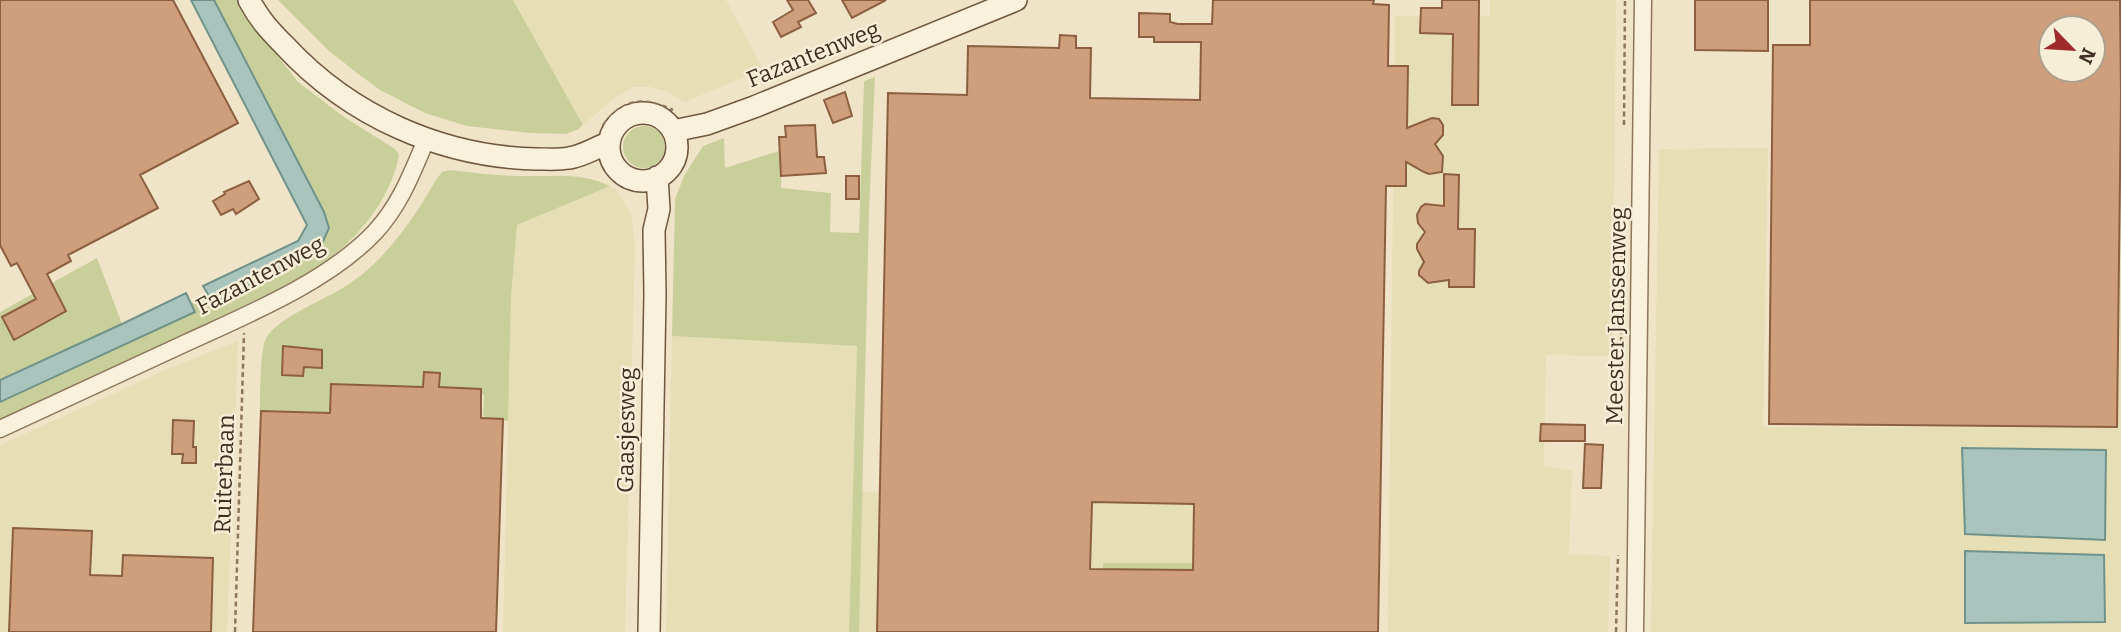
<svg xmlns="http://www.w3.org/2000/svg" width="2121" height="632" font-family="Bitter,serif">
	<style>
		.farmland { fill: #e6deb5 }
		.green { fill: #c9cf9b }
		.water { fill: #a9c4bc; stroke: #6f938a; stroke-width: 2 }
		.building { fill: #cf9f7d; stroke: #8d5f41; stroke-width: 2; fill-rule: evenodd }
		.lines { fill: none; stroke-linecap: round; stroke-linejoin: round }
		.street-casing { stroke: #8d765c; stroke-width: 19 }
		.secondary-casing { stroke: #6f573f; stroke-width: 24 }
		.path { stroke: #8d765c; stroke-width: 2.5; stroke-dasharray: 5 3.5; stroke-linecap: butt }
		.street { stroke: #faf1dc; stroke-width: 16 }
		.secondary { stroke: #faf1dc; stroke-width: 21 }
		.labels { text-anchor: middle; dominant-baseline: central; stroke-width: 5; stroke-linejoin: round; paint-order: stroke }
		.street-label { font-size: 23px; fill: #3d2e20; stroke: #f7eed8 }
	</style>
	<rect width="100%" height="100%" fill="#f0e4c8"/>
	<path class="farmland" d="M 513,0 L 726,0 L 763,69 L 685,102 L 668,92 L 651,87 L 633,87 L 616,97 L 583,125 Z
		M 1490,0 L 1616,0 L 1613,356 L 1546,355 L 1544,466 L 1572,470 L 1569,554 L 1610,556 L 1608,632 L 1388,632 L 1395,16 L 1490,16 Z
		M 2121,31 L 2121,632 L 1651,632 L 1659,149 L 1768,148 L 1763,427 L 2118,428 Z
		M 610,186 L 618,191 L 631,215 L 635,245 L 625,632 L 503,632 L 511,297 L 517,225 Z
		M 672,336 L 857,346 L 849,632 L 666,632 Z
		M 238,341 L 227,632 L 0,632 L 0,445 L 170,368 Z
		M 862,491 L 889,494 L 1197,502 L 1195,563 L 1103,632 L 859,632 Z"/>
	<path class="green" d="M 214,0 L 240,0 L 263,37 L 298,82 L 344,117 L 395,149 L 399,155 C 393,190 368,226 341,249 C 307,278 262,298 222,318 C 149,354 74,387 0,421 L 0,402 L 194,312 L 191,303 L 208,294 L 214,303 L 292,265 L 320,248 C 328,234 330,228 324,212 Z
		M 278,0 L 513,0 L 583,125 L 579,129 L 566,134 L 530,133 L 467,126 L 425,113 L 380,90 L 357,73 L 329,51 Z
		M 875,77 L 869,212 L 859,632 L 849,632 L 857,346 L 672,336 L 675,199 L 684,176 L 703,146 L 724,138 L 725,168 L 782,150 L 781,188 L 831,193 L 830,232 L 859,233 L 864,81 Z
		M623 147a21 21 0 1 1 42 0a21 21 0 1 1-42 0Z
		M 450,170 C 472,173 495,175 517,176 C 548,177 581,171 610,186 L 517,225 L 511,297 L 508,421 L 483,419 L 484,395 L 333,388 L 331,415 L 260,412 C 260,397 260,349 266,338 C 277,318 326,299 346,286 C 376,267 400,237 419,208 C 427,196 433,183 442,172 Z
		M 97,258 L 122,324 L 0,380 L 0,312 Z
		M 1103,563 L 1195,563 L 1194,578 L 1103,632 Z"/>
	<path class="water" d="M 191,0 L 214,0 L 324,212 L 329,228 L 320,248 L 304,258 L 213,303 L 203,286 L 298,241 L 307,225 Z
		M 186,293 L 195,312 L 0,402 L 0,380 L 122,324 Z
		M 1962,448 L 2106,450 L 2105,540 L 1965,534 Z
		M 1965,551 L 2104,555 L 2105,622 L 1965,623 Z"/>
	<path class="building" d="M 0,0 L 173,0 L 238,123 L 140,175 L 158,208 L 68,255 L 71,261 L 47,274 L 66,311 L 14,340 L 2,317 L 36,299 L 17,263 L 11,266 L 0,245 Z
		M 787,0 L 808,0 L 816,13 L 798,22 L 801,27 L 781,37 L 773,22 L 793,10 Z
		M 842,0 L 886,0 L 852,18 Z
		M 1213,0 L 1374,0 L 1373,4 L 1389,5 L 1388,66 L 1408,66 L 1407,128 L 1432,118 L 1439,119 L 1443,125 L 1443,135 L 1435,144 L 1443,156 L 1442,172 L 1429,174 L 1424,172 L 1406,162 L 1406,186 L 1386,186 L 1378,632 L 877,632 L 888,93 L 967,95 L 968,46 L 1059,48 L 1060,35 L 1076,36 L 1076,48 L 1091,48 L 1090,98 L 1200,100 L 1201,42 L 1154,42 L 1154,37 L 1139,37 L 1139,13 L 1170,14 L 1170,22 L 1178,24 L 1212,24 ZM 1092,502 L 1194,504 L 1193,570 L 1090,569 Z
		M 1442,0 L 1479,0 L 1478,105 L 1452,105 L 1453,34 L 1420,33 L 1421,8 L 1442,8 Z
		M 1695,0 L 1768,0 L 1768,51 L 1695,50 Z
		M 1810,0 L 2120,0 L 2121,95 L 2117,427 L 1769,424 L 1773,45 L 1810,45 ZM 2051,28 L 2093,28 L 2093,70 L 2051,70 Z
		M 845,92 L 852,116 L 833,123 L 824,100 Z
		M 815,125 L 817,157 L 824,157 L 826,173 L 781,176 L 779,137 L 786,137 L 785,126 Z
		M 1444,174 L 1459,175 L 1458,229 L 1475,229 L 1474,287 L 1449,287 L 1449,280 L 1428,283 L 1419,275 L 1419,271 L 1424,262 L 1417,249 L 1417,244 L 1425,232 L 1418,223 L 1417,215 L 1421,207 L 1425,204 L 1444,206 Z
		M 846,176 L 859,176 L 859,199 L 846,199 Z
		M 249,181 L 259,199 L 236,214 L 233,209 L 221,215 L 213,201 L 225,194 L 224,192 Z
		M 283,346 L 322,350 L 322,368 L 304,367 L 303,376 L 282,375 Z
		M 424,372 L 440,373 L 439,387 L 481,389 L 481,418 L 503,419 L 496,632 L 253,632 L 261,411 L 330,413 L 331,384 L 423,387 Z
		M 173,420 L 194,421 L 193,447 L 196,447 L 196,463 L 182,463 L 183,454 L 172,454 Z
		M 1541,424 L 1585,425 L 1585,441 L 1540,441 Z
		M 1585,444 L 1603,445 L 1601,488 L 1583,488 Z
		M 13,528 L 92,531 L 90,575 L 122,576 L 123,555 L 213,558 L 211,632 L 9,632 Z"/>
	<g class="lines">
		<g class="street-casing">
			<path id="street" d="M 0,429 C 63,400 126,371 188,342 C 249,314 329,281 375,232 C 400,205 412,173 426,140
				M 1635,632 L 1643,0"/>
		</g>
		<g class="secondary-casing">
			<path id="secondary" d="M 249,0 C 259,19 270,31 285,46 C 350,116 441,157 537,159 C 547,159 558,160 569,158 C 583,156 595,148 608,143
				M609 147a34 34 0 1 1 68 0a34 34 0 1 1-68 0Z
				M 673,131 L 707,124 L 754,107 L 1016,0
				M 649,632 L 655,294 L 654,230 L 659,209 L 657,177"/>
		</g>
		<path class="path" d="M 603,125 C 625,98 642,96 673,110
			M 1624,125 L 1625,0
			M 1621,359 L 1622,233
			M 235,632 L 244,333
			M 1616,632 L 1618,555"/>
		<use href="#street" class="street"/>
		<use href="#secondary" class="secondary"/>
	</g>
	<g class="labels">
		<g class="street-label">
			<text transform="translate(813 54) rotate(-22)">Fazantenweg</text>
			<text transform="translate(260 275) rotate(-28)">Fazantenweg</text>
			<text transform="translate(1616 316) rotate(-89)">Meester Janssenweg</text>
			<text transform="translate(626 430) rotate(-89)">Gaasjesweg</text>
			<text transform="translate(224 474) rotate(-88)">Ruiterbaan</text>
		</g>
	</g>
	<g transform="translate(2072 49) rotate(115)"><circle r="33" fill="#f7eed8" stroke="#ada18e" stroke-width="2"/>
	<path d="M0-5L12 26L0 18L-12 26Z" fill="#9e2a2b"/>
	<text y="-10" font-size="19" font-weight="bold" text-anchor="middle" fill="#3d2e20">N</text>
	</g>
</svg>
